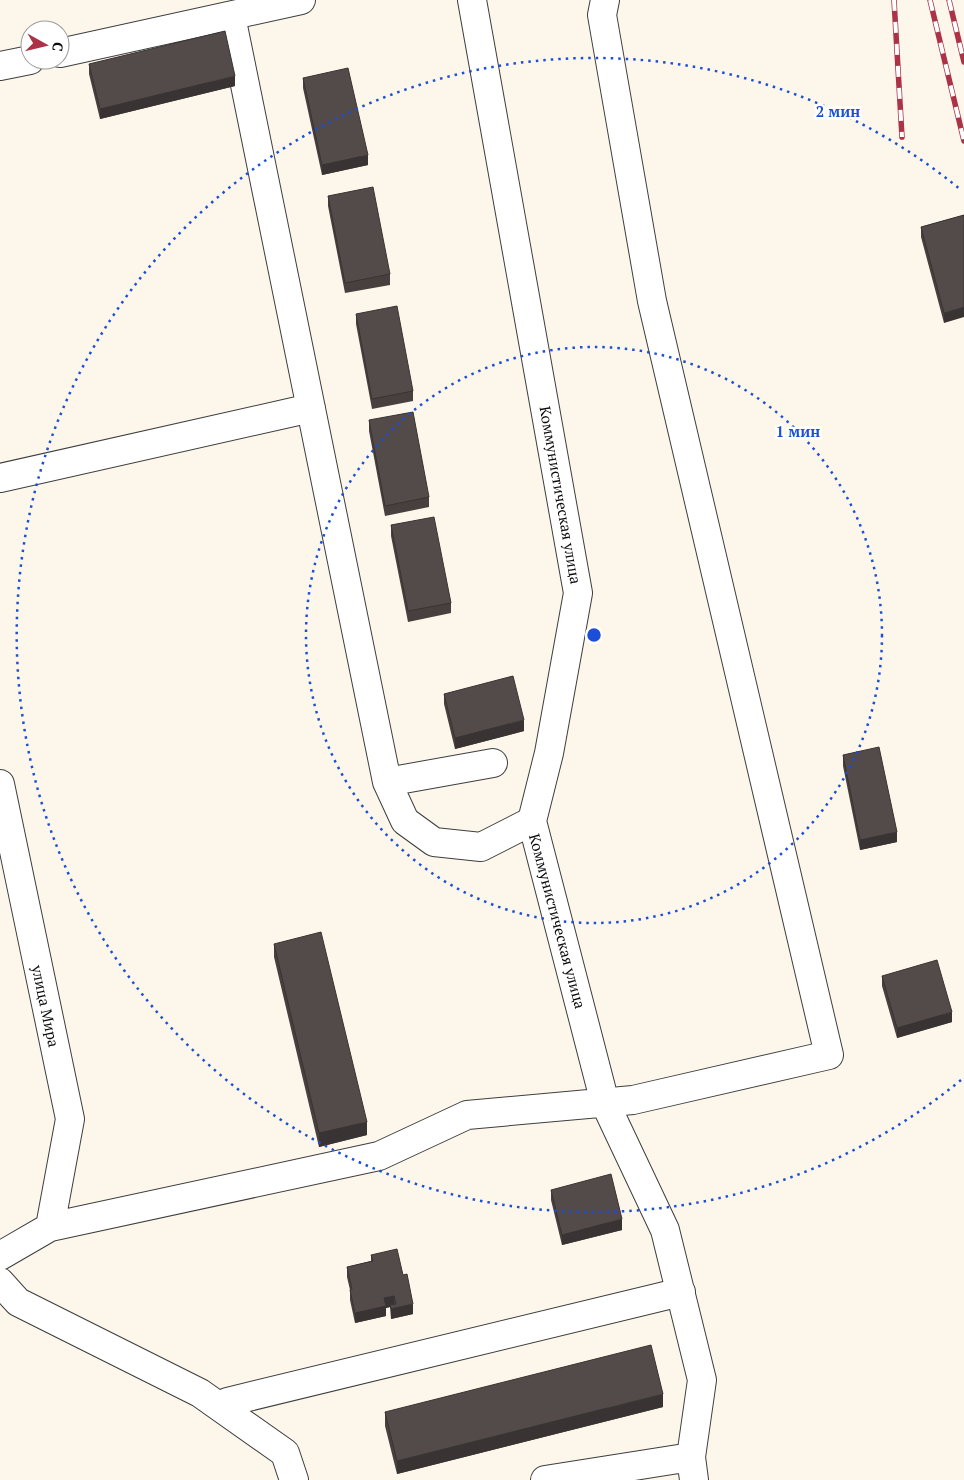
<svg xmlns="http://www.w3.org/2000/svg" width="964" height="1480" font-family="'PT Serif',serif">
	<style>
		.lines { fill: none; stroke-linecap: round; stroke-linejoin: round }
		.minor-casing { stroke: #3e3e3e; stroke-width: 30 }
		.minor { stroke: #fff; stroke-width: 28 }
		.rail-casing { stroke: #ac3248; stroke-width: 5.5 }
		.rail { stroke: #fff; stroke-width: 4; stroke-dasharray: 11; stroke-linecap: butt }
		.wall { fill: #47403f }
		.shaded-wall { fill: #393433 }
		.building { fill: #524b49; stroke: #393433 }
		.ring { fill: none; stroke: #1d4ed8; stroke-width: 2.5; stroke-dasharray: 2.5 5 }
		.labels { text-anchor: middle; dominant-baseline: central; stroke-width: 5; stroke-linejoin: round; paint-order: stroke }
		.street-label { font-size: 15px; fill: #0b0b0b; stroke: #fff }
		.centre { fill: #1d4ed8; stroke: #fff; stroke-width: 2.5 }
		.ring-label { font-size: 15px; text-anchor: middle; font-weight: bold; fill: #1d4ed8; stroke: #fff; stroke-width: 5; stroke-linejoin: round; paint-order: stroke }
	</style>
	<rect width="100%" height="100%" fill="#fdf7eb"/>
	<g class="lines">
		<g class="minor-casing">
			<path id="minor" d="M 472,0 L 578,593 L 549,753 L 532,821 L 605,1103 L 665,1230 L 702,1380 L 691,1457 L 694,1480
				M 231,16 L 387,782 L 405,821 L 434,842 L 481,847 L 532,821
				M 60,53 L 301,0
				M 0,66 L 30,60
				M 0,478 L 311,408
				M 387,782 L 493,763
				M 0,784 L 70,1119 L 50,1227
				M 0,1256 L 50,1227 L 379,1156 L 467,1115 L 633,1100 L 829,1055 L 652,301 L 602,15 L 605,0
				M 0,1282 L 18,1302 L 200,1393 L 285,1453 L 294,1480
				M 227,1402 L 681,1292
				M 545,1480 L 691,1457"/>
		</g>
		<use href="#minor" class="minor"/>
		<g class="rail-casing">
			<path id="rail" d="M 894,0 L 902,137
				M 930,0 L 964,141
				M 949,0 L 964,62"/>
		</g>
		<use href="#rail" class="rail"/>
	</g>
	<path class="wall" d="M 89,64 L 235,86 L 100,119 L 89,74 Z
		M 303,78 L 368,165 L 322,175 L 303,88 Z
		M 328,196 L 390,274 L 390,285 L 345,293 L 328,206 Z
		M 964,215 L 944,323 L 921,237 L 921,227 Z
		M 356,314 L 413,391 L 413,401 L 372,409 L 356,324 Z
		M 369,420 L 429,497 L 429,507 L 385,516 L 369,431 Z
		M 391,525 L 451,603 L 451,613 L 408,622 L 391,536 Z
		M 444,694 L 524,731 L 455,749 L 444,704 Z
		M 843,755 L 897,842 L 860,850 L 843,766 Z
		M 274,944 L 367,1135 L 319,1147 L 274,957 Z
		M 882,976 L 952,1022 L 897,1038 L 882,986 Z
		M 551,1190 L 622,1230 L 562,1245 L 551,1200 Z
		M 371,1255 L 403,1275 L 413,1314 L 391,1319 L 390,1307 L 386,1308 L 386,1316 L 355,1323 L 350,1300 L 350,1290 L 347,1277 L 347,1267 L 371,1261 Z
		M 663,1407 L 397,1474 L 385,1426 L 385,1412 Z"/>
	<path class="shaded-wall" d="M 235,76 L 235,86 L 100,119 L 100,109 Z
		M 368,155 L 368,165 L 322,175 L 322,165 Z
		M 964,307 L 964,317 L 944,323 L 944,313 Z
		M 524,720 L 524,731 L 455,749 L 455,738 Z
		M 897,832 L 897,842 L 860,850 L 860,840 Z
		M 952,1012 L 952,1022 L 897,1038 L 897,1028 Z
		M 367,1122 L 367,1135 L 319,1147 L 319,1133 Z
		M 622,1219 L 622,1230 L 562,1245 L 562,1235 Z
		M 394,1296 L 394,1306 L 386,1308 L 386,1316 L 355,1323 L 355,1313 L 384,1298 Z
		M 413,1304 L 413,1314 L 391,1319 L 391,1309 Z
		M 663,1394 L 663,1407 L 397,1474 L 397,1461 Z"/>
	<path class="building" d="M 225,31 L 235,76 L 100,109 L 89,64 Z
		M 348,68 L 368,155 L 322,165 L 303,78 Z
		M 373,187 L 390,274 L 345,283 L 328,196 Z
		M 964,215 L 964,307 L 944,313 L 921,227 Z
		M 397,306 L 413,391 L 372,399 L 356,314 Z
		M 413,412 L 429,497 L 385,506 L 369,420 Z
		M 434,517 L 451,603 L 408,611 L 391,525 Z
		M 513,676 L 524,720 L 455,738 L 444,694 Z
		M 879,747 L 897,832 L 860,840 L 843,755 Z
		M 321,932 L 367,1122 L 319,1133 L 274,944 Z
		M 937,960 L 952,1012 L 897,1028 L 882,976 Z
		M 611,1174 L 622,1219 L 562,1235 L 551,1190 Z
		M 397,1249 L 403,1275 L 407,1274 L 413,1304 L 391,1309 L 390,1305 L 396,1304 L 394,1296 L 384,1298 L 386,1306 L 355,1313 L 350,1290 L 352,1289 L 347,1267 L 373,1261 L 371,1255 Z
		M 651,1345 L 663,1394 L 397,1461 L 385,1412 Z"/>
	<g class="ring">
		<circle cx="594" cy="635" r="288"/>
		<path d="M961 1080A577 577 0 1 1 961 190"/>
	</g>
	<g class="labels">
		<g class="street-label">
			<text transform="translate(561 495) rotate(80)">Коммунистическая улица</text>
			<text transform="translate(558 921) rotate(75)">Коммунистическая улица</text>
			<text transform="translate(46 1006) rotate(78)">улица Мира</text>
		</g>
	</g>
	<circle cx="594" cy="635" r="8" class="centre"/>
	<g class="ring-label">
		<text x="838" y="117">2 мин</text>
		<text x="798" y="437">1 мин</text>
	</g>
	<g transform="translate(45 45) rotate(98)"><circle r="24" fill="#ffffff" stroke="#9d9d9d"/>
	<path d="M0-4L9 19L0 12L-9 19Z" fill="#ac3248"/>
	<text y="-8" font-size="14" font-weight="bold" text-anchor="middle" fill="#0b0b0b">С</text>
	</g>
</svg>
